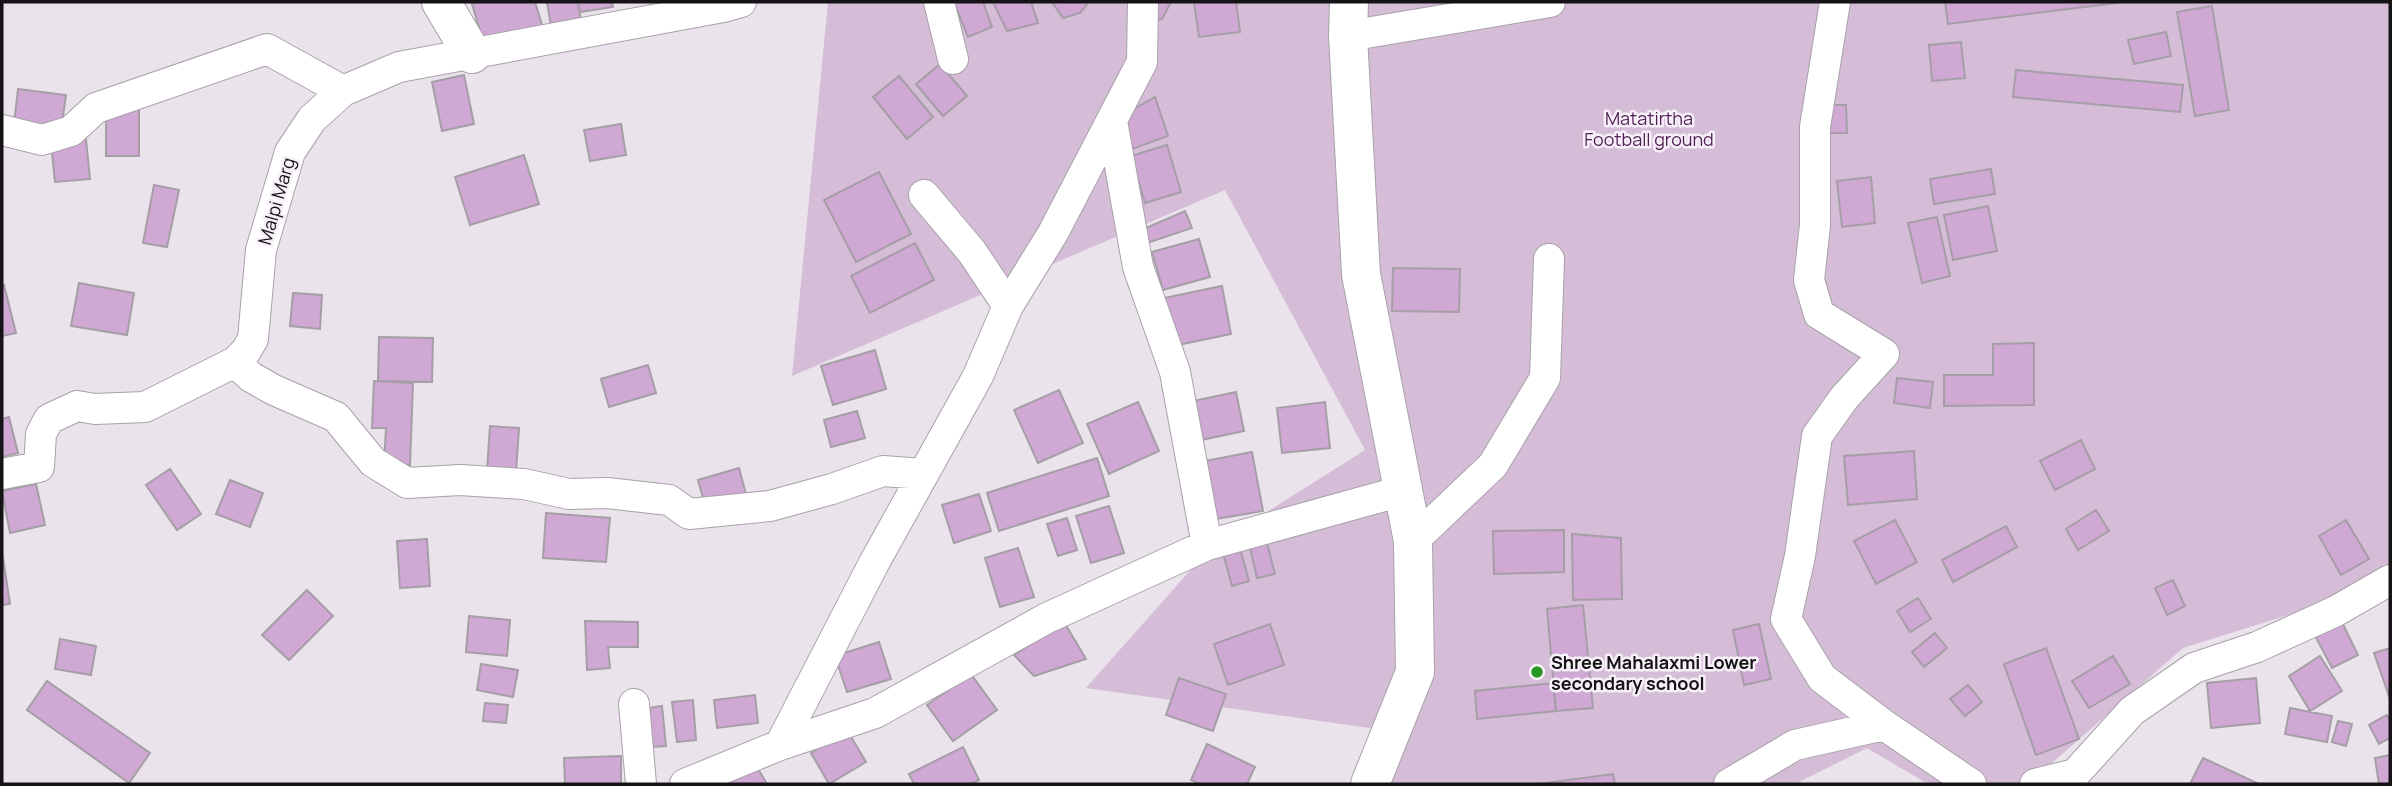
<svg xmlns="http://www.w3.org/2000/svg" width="2392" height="786" font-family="Manrope,sans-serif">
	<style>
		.green { fill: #d5bdd8 }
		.building { fill: #cfa8d4; stroke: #a69ea7; stroke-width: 2 }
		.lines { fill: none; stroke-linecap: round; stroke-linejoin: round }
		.minor-casing { stroke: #a8a1a9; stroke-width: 32 }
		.tertiary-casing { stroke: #a8a1a9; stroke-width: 40 }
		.minor { stroke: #fff; stroke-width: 30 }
		.tertiary { stroke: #fff; stroke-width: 38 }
		.poi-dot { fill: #279724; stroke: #f8f0f9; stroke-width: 2.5 }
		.labels { text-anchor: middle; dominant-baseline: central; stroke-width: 5; stroke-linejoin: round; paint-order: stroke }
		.park-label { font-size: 18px; fill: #4e1f54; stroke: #f8f0f9 }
		.street-label { font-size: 18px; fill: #151316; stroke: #f8f0f9 }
		.poi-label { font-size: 18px; font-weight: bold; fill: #151316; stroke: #f8f0f9; text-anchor: start }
	</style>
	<rect width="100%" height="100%" fill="#eae3eb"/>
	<path class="green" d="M 828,2 L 2390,2 L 2390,583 L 2183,648 L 2028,784 L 1928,784 L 1867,748 L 1795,784 L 1377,784 L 1391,731 L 1086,688 L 1210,548 L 1365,450 L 1225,190 L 792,376 Z"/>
	<path class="building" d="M 478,2 L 535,2 L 543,28 L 484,45 L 472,4 Z
		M 547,2 L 578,2 L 582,28 L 552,33 Z
		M 578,2 L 612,2 L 613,7 L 580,12 Z
		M 954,2 L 983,2 L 992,27 L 968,37 Z
		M 993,2 L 1031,2 L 1038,23 L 1007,31 Z
		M 1052,2 L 1089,2 L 1080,13 L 1063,18 Z
		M 1148,2 L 1171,2 L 1162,19 L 1151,21 Z
		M 1194,2 L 1236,2 L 1240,32 L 1199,37 Z
		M 1945,2 L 2125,2 L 1948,24 Z
		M 2212,6 L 2229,110 L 2195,116 L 2177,12 Z
		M 2166,32 L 2171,56 L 2134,64 L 2128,40 Z
		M 1961,42 L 1965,78 L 1932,81 L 1929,45 Z
		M 940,64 L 967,96 L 943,116 L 916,84 Z
		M 2016,70 L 2183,85 L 2180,112 L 2013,97 Z
		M 464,75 L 474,124 L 442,131 L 432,82 Z
		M 899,76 L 933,117 L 907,139 L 873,97 Z
		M 18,89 L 66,95 L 61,130 L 14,124 Z
		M 1155,97 L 1168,136 L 1132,149 L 1125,114 Z
		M 1825,105 L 1846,105 L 1847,133 L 1825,133 Z
		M 139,106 L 139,156 L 106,156 L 106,107 Z
		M 621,124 L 626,155 L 590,161 L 584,130 Z
		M 86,139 L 90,179 L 55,182 L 51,143 Z
		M 1167,145 L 1181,192 L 1145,203 L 1131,156 Z
		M 524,155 L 539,204 L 470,225 L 455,177 Z
		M 1991,169 L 1995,194 L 1934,204 L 1930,179 Z
		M 879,172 L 911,234 L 856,262 L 824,200 Z
		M 1871,177 L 1875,223 L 1842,227 L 1837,181 Z
		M 154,185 L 179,190 L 167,247 L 143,243 Z
		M 1988,206 L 1997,251 L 1953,260 L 1944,215 Z
		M 1185,211 L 1192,228 L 1147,243 L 1141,230 Z
		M 1937,217 L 1950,276 L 1922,283 L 1908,223 Z
		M 1199,239 L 1210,277 L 1163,290 L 1152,252 Z
		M 915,243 L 934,280 L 870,313 L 851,276 Z
		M 1393,268 L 1460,269 L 1459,312 L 1392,311 Z
		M 79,283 L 134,293 L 127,335 L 71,326 Z
		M 4,285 L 16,333 L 2,336 L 2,286 Z
		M 1222,286 L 1231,334 L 1173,346 L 1164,298 Z
		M 293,293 L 322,295 L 320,329 L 290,326 Z
		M 379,337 L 433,338 L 432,382 L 378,381 Z
		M 2034,343 L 2034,405 L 1944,406 L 1944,375 L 1993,375 L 1993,344 Z
		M 875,350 L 886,389 L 833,405 L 821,366 Z
		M 648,365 L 656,393 L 609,407 L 601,379 Z
		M 1897,378 L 1933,382 L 1930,408 L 1894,403 Z
		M 374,381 L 413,383 L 410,465 L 384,464 L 386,428 L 372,428 Z
		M 1059,390 L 1083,443 L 1038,463 L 1014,410 Z
		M 1236,392 L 1244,431 L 1197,441 L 1189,402 Z
		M 1138,402 L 1159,451 L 1109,474 L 1087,424 Z
		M 1325,402 L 1330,448 L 1282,453 L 1277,408 Z
		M 857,411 L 865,438 L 831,447 L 824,420 Z
		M 9,417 L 18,453 L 2,457 L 2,419 Z
		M 490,426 L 519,428 L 516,472 L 487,471 Z
		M 2081,440 L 2095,469 L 2055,490 L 2040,461 Z
		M 1914,451 L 1917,499 L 1848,505 L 1844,456 Z
		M 1252,452 L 1263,511 L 1216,519 L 1205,461 Z
		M 1097,458 L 1109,496 L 999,531 L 987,493 Z
		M 739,468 L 746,494 L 705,505 L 698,480 Z
		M 170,469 L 201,514 L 177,530 L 146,485 Z
		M 230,480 L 263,493 L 250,527 L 216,514 Z
		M 36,484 L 45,525 L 10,533 L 2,491 Z
		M 979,494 L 991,531 L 954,543 L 942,505 Z
		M 1109,506 L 1124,553 L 1091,563 L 1076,516 Z
		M 2096,510 L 2109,531 L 2078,550 L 2066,529 Z
		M 546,513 L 610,518 L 606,562 L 543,558 Z
		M 1067,518 L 1077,550 L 1058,556 L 1047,524 Z
		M 1895,520 L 1917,562 L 1876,584 L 1854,541 Z
		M 2346,520 L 2369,559 L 2341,575 L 2319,536 Z
		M 2006,526 L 2017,547 L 1953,582 L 1942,560 Z
		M 1564,530 L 1564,572 L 1494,574 L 1493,531 Z
		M 1572,534 L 1621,538 L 1622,599 L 1573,600 Z
		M 427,539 L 430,586 L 400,588 L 397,541 Z
		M 1266,539 L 1275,574 L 1257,578 L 1249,543 Z
		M 1238,541 L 1249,581 L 1232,586 L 1221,546 Z
		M 1018,548 L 1034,597 L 1000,607 L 985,558 Z
		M 3,558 L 10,604 L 2,605 L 2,559 Z
		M 2173,580 L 2185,606 L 2167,615 L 2155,588 Z
		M 307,590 L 333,616 L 289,660 L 262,635 Z
		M 1918,598 L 1931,619 L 1910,632 L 1897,611 Z
		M 1583,605 L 1593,708 L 1556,711 L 1547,609 Z
		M 2338,614 L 2358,655 L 2332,668 L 2311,628 Z
		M 469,616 L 510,620 L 507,656 L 466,652 Z
		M 585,621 L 638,622 L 638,647 L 608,647 L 610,668 L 587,670 Z
		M 1064,622 L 1086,659 L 1034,676 L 1014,655 Z
		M 1270,624 L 1284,665 L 1228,685 L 1214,644 Z
		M 1759,624 L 1771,679 L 1744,685 L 1733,630 Z
		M 1935,633 L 1947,648 L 1924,667 L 1912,652 Z
		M 60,639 L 96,646 L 91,675 L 55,669 Z
		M 879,642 L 891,679 L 847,692 L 835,656 Z
		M 2046,648 L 2079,739 L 2036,755 L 2004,664 Z
		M 2390,648 L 2390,699 L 2374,653 Z
		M 2113,656 L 2130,684 L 2089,708 L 2072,681 Z
		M 2320,656 L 2342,691 L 2310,711 L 2289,676 Z
		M 481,664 L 518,670 L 513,697 L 477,690 Z
		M 971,674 L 997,710 L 953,741 L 927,705 Z
		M 1179,678 L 1226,694 L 1213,731 L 1166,715 Z
		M 2256,678 L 2260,723 L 2211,728 L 2207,683 Z
		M 47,681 L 150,753 L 129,783 L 27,710 Z
		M 1553,683 L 1556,711 L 1477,719 L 1475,691 Z
		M 1968,685 L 1982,702 L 1965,716 L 1950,699 Z
		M 755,695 L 758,723 L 717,728 L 714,700 Z
		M 693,700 L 696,740 L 677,742 L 672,702 Z
		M 485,703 L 508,705 L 506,723 L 483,721 Z
		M 662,706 L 666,746 L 652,747 L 648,708 Z
		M 2290,708 L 2332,716 L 2327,742 L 2285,734 Z
		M 2387,715 L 2390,721 L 2390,738 L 2379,744 L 2369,725 Z
		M 2338,721 L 2352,724 L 2346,746 L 2332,742 Z
		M 847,730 L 866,762 L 829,784 L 811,753 Z
		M 1207,744 L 1255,767 L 1247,784 L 1200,784 L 1191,780 Z
		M 963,747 L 979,780 L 971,784 L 914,784 L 909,774 Z
		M 2390,755 L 2390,784 L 2379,784 L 2375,758 Z
		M 621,756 L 621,784 L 565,784 L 564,758 Z
		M 2203,758 L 2259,784 L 2190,784 Z
		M 754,762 L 767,784 L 716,784 Z
		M 1613,774 L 1615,784 L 1538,784 Z"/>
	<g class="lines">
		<g class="minor-casing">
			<path id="minor" d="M 939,2 L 953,59
				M 1835,2 L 1815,127 L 1815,225 L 1809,280 L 1819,314 L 1884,354 L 1844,398 L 1817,436 L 1800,556 L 1786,619 L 1822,678 L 1884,725
				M 1348,36 L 1550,2
				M 1112,121 L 1138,267 L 1175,372 L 1207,545
				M 2,130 L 42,140 L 71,131 L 96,108 L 267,49 L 343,91
				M 924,195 L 972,252 L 1008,306
				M 235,362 L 251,377 L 274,390 L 336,417 L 373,462 L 407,483 L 460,480 L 524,484 L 569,494 L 607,493 L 669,500 L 689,514 L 770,506 L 832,489 L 883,471 L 923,474
				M 2,474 L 39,467 L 41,434 L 49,419 L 77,406 L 95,409 L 145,407 L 235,362 L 246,351 L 253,339 L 261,250 L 290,152 L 312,119 L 343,91 L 399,67 L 723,7 L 741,2
				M 1413,541 L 1493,465 L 1545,378 L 1549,259
				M 634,704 L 641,784
				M 780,745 L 874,563 L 978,376 L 1008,306 L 1053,233 L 1142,62 L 1143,2
				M 685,784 L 780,745 L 875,713 L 1047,618 L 1207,545 L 1402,491
				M 1729,784 L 1795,745 L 1884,725 L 1971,784
				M 2035,784 L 2075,774 L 2132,711 L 2194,668 L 2257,647 L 2336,611 L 2390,580"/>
		</g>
		<g class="tertiary-casing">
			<path id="tertiary" d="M 441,2 L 472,54
				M 1349,2 L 1348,36 L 1361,274 L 1413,541 L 1415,672 L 1370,784"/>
		</g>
		<use href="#minor" class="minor"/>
		<use href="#tertiary" class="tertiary"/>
	</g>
	<circle class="poi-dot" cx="1537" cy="672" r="7"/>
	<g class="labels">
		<g class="park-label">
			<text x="1649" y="118">Matatirtha<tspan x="1649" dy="21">Football ground</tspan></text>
		</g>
		<g class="street-label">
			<text transform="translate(276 201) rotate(-74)">Malpi Marg</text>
		</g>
		<g class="poi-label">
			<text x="1551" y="662">Shree Mahalaxmi Lower<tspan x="1551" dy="21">secondary school</tspan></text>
		</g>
	</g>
	<rect width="2392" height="786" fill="none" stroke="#151316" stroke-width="7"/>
</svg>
